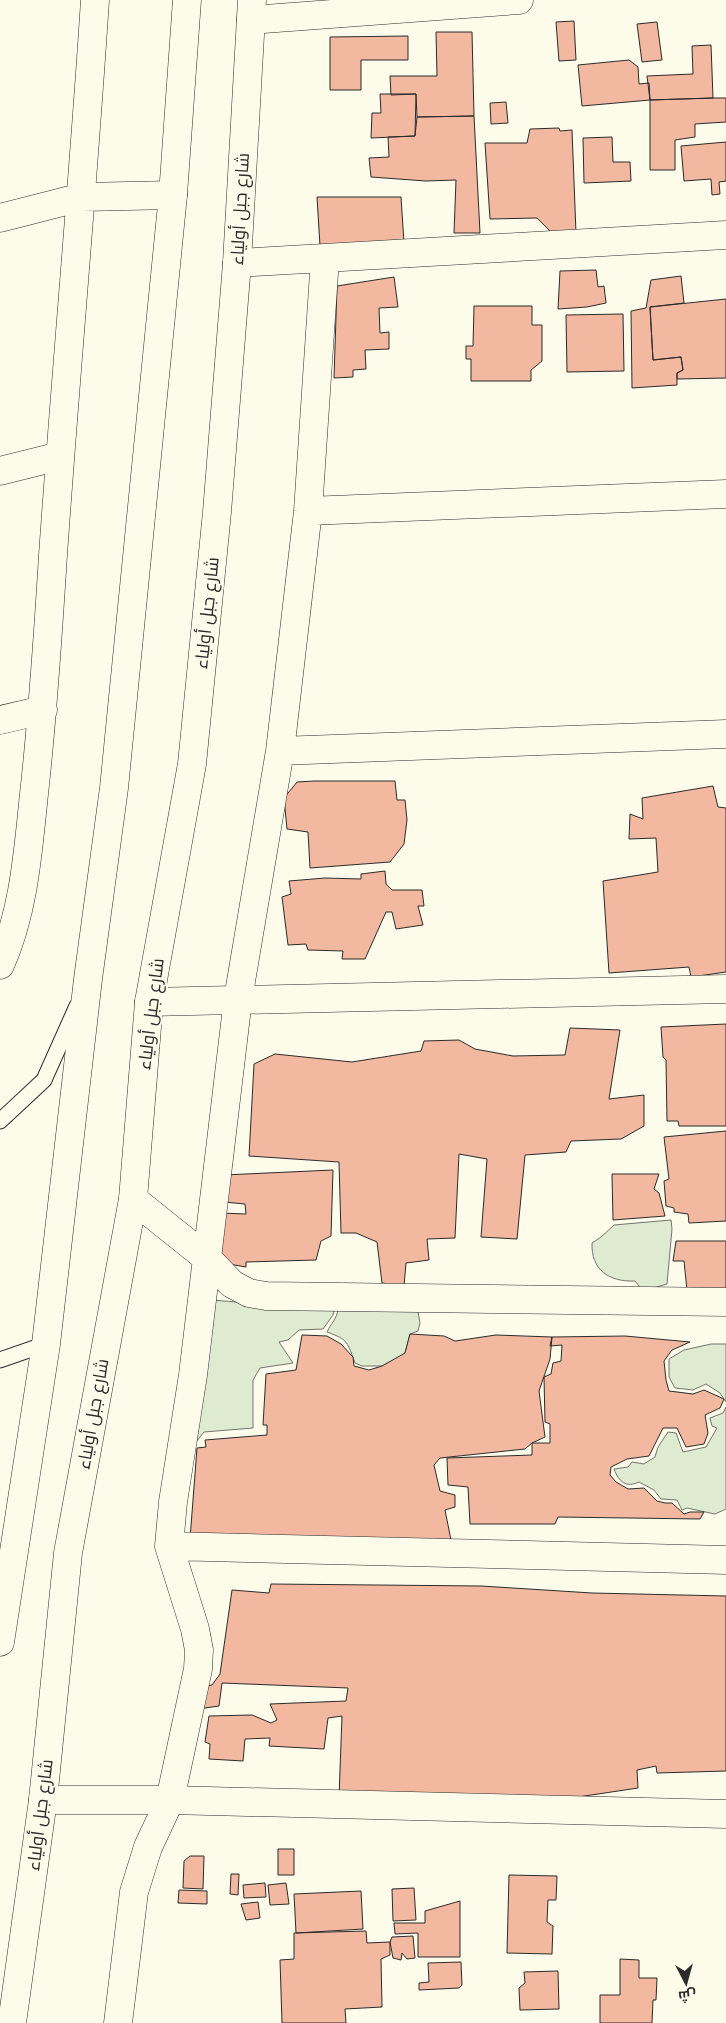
<svg xmlns="http://www.w3.org/2000/svg" width="726" height="2023" font-family="'DM Sans',Cairo,sans-serif">
	<style>
		.green { fill: #deebd1; stroke: #74746e }
		.building { fill: #f2b8a0; stroke: #2b2b2b }
		.lines { fill: none; stroke-linecap: round; stroke-linejoin: round }
		.lane-casing { stroke: #2b2b2b; stroke-width: 17 }
		.street-casing { stroke: #2b2b2b; stroke-width: 29 }
		.primary-casing { stroke: #2b2b2b; stroke-width: 29 }
		.lane { stroke: #fdfbea; stroke-width: 15 }
		.street { stroke: #fdfbea; stroke-width: 28 }
		.primary { stroke: #fdfbea; stroke-width: 28 }
		.labels { text-anchor: middle; dominant-baseline: central; stroke-width: 4; stroke-linejoin: round; paint-order: stroke }
		.street-label { font-size: 18px; fill: #2b2b2b; stroke: #fdfbea }
	</style>
	<rect width="100%" height="100%" fill="#fdfbea"/>
	<path class="green" d="M 671,1220 L 672,1229 L 667,1284 L 643,1291 L 635,1281 C 609,1282 591,1270 592,1243 L 601,1237 L 614,1225 Z
		M 211,1300 L 249,1303 L 336,1303 L 333,1315 L 323,1329 L 299,1330 L 288,1340 L 279,1342 L 293,1363 L 260,1368 L 253,1380 L 253,1428 L 204,1432 L 196,1442 Z
		M 338,1309 L 415,1310 L 418,1312 L 420,1323 L 418,1331 L 410,1334 L 405,1353 L 401,1357 L 382,1366 L 362,1366 L 355,1363 C 347,1342 349,1340 327,1332 C 331,1323 337,1319 338,1309 Z
		M 711,1344 L 726,1344 L 726,1402 L 720,1393 L 706,1384 L 693,1390 L 675,1388 L 669,1377 L 669,1359 L 684,1350 Z
		M 726,1407 L 726,1509 L 715,1514 L 687,1508 L 682,1510 L 677,1500 L 661,1499 L 654,1490 L 639,1482 C 626,1488 619,1482 614,1469 L 628,1467 L 632,1462 L 644,1464 L 655,1457 L 658,1447 L 668,1432 L 676,1433 L 683,1452 L 706,1447 L 717,1428 L 712,1426 L 710,1418 L 723,1413 Z"/>
	<path class="building" d="M 574,21 L 576,60 L 559,61 L 556,22 Z
		M 657,22 L 662,60 L 642,62 L 637,24 Z
		M 436,32 L 472,32 L 474,116 L 417,117 L 416,94 L 391,95 L 390,76 L 437,76 Z
		M 408,36 L 408,60 L 361,60 L 361,90 L 330,90 L 330,37 Z
		M 711,45 L 713,98 L 650,100 L 647,76 L 693,74 L 692,46 Z
		M 629,60 L 638,67 L 639,84 L 649,83 L 650,100 L 582,106 L 578,65 Z
		M 380,94 L 416,94 L 415,136 L 371,138 L 372,113 L 381,113 Z
		M 713,98 L 726,98 L 726,122 L 695,124 L 695,137 L 675,140 L 675,170 L 650,170 L 650,100 Z
		M 506,102 L 508,123 L 491,124 L 490,103 Z
		M 474,116 L 480,233 L 454,233 L 456,180 L 426,181 L 371,177 L 369,158 L 389,157 L 388,137 L 415,136 L 417,117 Z
		M 559,128 L 560,131 L 572,130 L 576,233 L 553,234 L 537,218 L 490,219 L 485,143 L 527,143 L 530,129 Z
		M 612,137 L 613,162 L 630,162 L 631,181 L 584,183 L 583,138 Z
		M 726,142 L 726,181 L 719,182 L 720,194 L 712,195 L 711,179 L 684,181 L 681,146 Z
		M 317,197 L 401,197 L 404,243 L 320,246 Z
		M 596,270 L 598,287 L 604,286 L 606,303 L 587,307 L 558,309 L 560,271 Z
		M 681,276 L 684,303 L 650,307 L 653,360 L 681,357 L 683,370 L 677,373 L 677,385 L 632,388 L 631,311 L 646,308 L 651,280 Z
		M 394,277 L 398,307 L 379,308 L 380,333 L 389,332 L 389,349 L 365,350 L 366,369 L 353,370 L 353,377 L 334,378 L 337,286 Z
		M 726,299 L 726,378 L 677,379 L 677,373 L 683,370 L 681,357 L 653,360 L 650,307 Z
		M 474,306 L 532,306 L 532,325 L 542,325 L 542,361 L 531,370 L 531,381 L 471,381 L 471,359 L 466,359 L 466,346 L 473,346 Z
		M 623,314 L 624,371 L 567,372 L 566,315 Z
		M 314,781 L 395,781 L 397,800 L 405,800 L 407,820 L 404,844 L 390,862 L 310,868 L 308,832 L 287,829 L 284,798 L 297,782 Z
		M 713,786 L 718,807 L 726,808 L 726,972 L 691,977 L 689,967 L 609,973 L 603,881 L 658,872 L 656,838 L 629,839 L 630,814 L 643,819 L 642,798 Z
		M 385,871 L 386,884 L 392,890 L 422,890 L 424,906 L 418,906 L 423,925 L 396,929 L 392,912 L 386,912 L 365,959 L 342,959 L 343,951 L 308,950 L 306,944 L 288,945 L 282,897 L 291,894 L 289,881 L 325,878 L 361,879 L 361,874 Z
		M 726,1024 L 726,1126 L 679,1126 L 678,1121 L 667,1121 L 666,1060 L 663,1057 L 661,1027 Z
		M 570,1028 L 620,1030 L 609,1099 L 644,1095 L 644,1126 L 621,1139 L 571,1141 L 566,1152 L 525,1155 L 517,1239 L 481,1237 L 487,1159 L 459,1154 L 455,1238 L 427,1239 L 429,1260 L 406,1263 L 404,1286 L 382,1283 L 377,1242 L 356,1233 L 341,1233 L 339,1162 L 249,1156 L 254,1064 L 275,1054 L 352,1062 L 421,1051 L 424,1041 L 459,1040 L 475,1049 L 513,1056 L 565,1055 Z
		M 726,1131 L 726,1221 L 689,1223 L 688,1214 L 674,1212 L 674,1208 L 666,1206 L 664,1181 L 669,1179 L 664,1137 Z
		M 333,1170 L 331,1236 L 321,1241 L 316,1260 L 246,1262 L 246,1267 L 223,1263 L 216,1254 L 219,1213 L 246,1214 L 245,1204 L 224,1202 L 224,1175 Z
		M 612,1174 L 659,1174 L 654,1189 L 659,1193 L 665,1216 L 613,1220 Z
		M 676,1241 L 726,1241 L 726,1290 L 687,1290 L 684,1261 L 673,1261 Z
		M 410,1334 L 444,1336 L 455,1341 L 496,1335 L 552,1337 L 550,1359 L 539,1391 L 545,1437 L 532,1443 L 525,1449 L 440,1458 L 434,1465 L 440,1491 L 455,1495 L 455,1507 L 445,1510 L 452,1545 L 190,1539 L 197,1448 L 206,1447 L 205,1440 L 267,1435 L 267,1425 L 263,1425 L 266,1374 L 296,1370 L 302,1335 L 327,1336 L 341,1344 L 353,1357 L 354,1366 L 369,1370 L 382,1366 L 405,1353 Z
		M 625,1336 L 690,1342 L 672,1350 L 664,1361 L 666,1380 L 669,1391 L 693,1394 L 704,1390 L 724,1399 L 720,1408 L 705,1415 L 708,1433 L 704,1444 L 686,1447 L 677,1428 L 663,1428 L 649,1456 L 627,1459 L 611,1467 L 610,1475 L 616,1482 L 628,1489 L 644,1488 L 657,1501 L 665,1503 L 672,1503 L 684,1514 L 690,1512 L 704,1512 L 700,1519 L 558,1517 L 555,1524 L 470,1524 L 468,1487 L 448,1485 L 447,1458 L 532,1455 L 532,1443 L 550,1443 L 550,1424 L 545,1422 L 544,1377 L 551,1374 L 553,1363 L 561,1361 L 562,1345 L 550,1346 L 552,1337 Z
		M 271,1584 L 481,1586 L 592,1593 L 726,1596 L 726,1771 L 657,1773 L 656,1766 L 637,1770 L 638,1788 L 558,1800 L 339,1798 L 342,1716 L 328,1718 L 324,1749 L 269,1746 L 270,1738 L 245,1739 L 243,1761 L 209,1759 L 210,1744 L 205,1742 L 209,1716 L 252,1715 L 271,1723 L 277,1720 L 270,1704 L 346,1701 L 348,1688 L 222,1683 L 219,1706 L 198,1709 L 199,1687 L 212,1685 L 220,1674 L 232,1590 L 269,1593 Z
		M 278,1849 L 294,1849 L 294,1875 L 278,1875 Z
		M 190,1856 L 204,1856 L 203,1889 L 183,1888 L 184,1861 Z
		M 231,1874 L 239,1874 L 238,1895 L 230,1894 Z
		M 509,1875 L 557,1876 L 556,1900 L 548,1900 L 547,1922 L 553,1926 L 552,1954 L 507,1953 Z
		M 265,1883 L 266,1897 L 244,1898 L 243,1885 Z
		M 286,1883 L 289,1904 L 270,1905 L 268,1885 Z
		M 414,1888 L 416,1920 L 393,1921 L 392,1889 Z
		M 179,1890 L 207,1891 L 207,1904 L 178,1903 Z
		M 361,1891 L 363,1929 L 296,1933 L 294,1894 Z
		M 460,1901 L 460,1957 L 418,1957 L 418,1933 L 395,1934 L 394,1923 L 425,1923 L 425,1911 Z
		M 258,1902 L 260,1918 L 246,1920 L 241,1904 Z
		M 366,1931 L 367,1943 L 390,1942 L 390,1955 L 381,1959 L 382,2007 L 345,2009 L 346,2023 L 282,2023 L 280,1960 L 294,1959 L 294,1933 Z
		M 413,1936 L 415,1958 L 407,1959 L 402,1953 L 401,1960 L 393,1958 L 390,1942 L 392,1937 Z
		M 620,1959 L 639,1960 L 639,1978 L 657,1978 L 656,2000 L 653,2000 L 652,2023 L 600,2023 L 600,1995 L 620,1995 Z
		M 461,1962 L 462,1985 L 459,1988 L 419,1990 L 419,1983 L 429,1982 L 428,1963 Z
		M 558,1971 L 559,2009 L 520,2010 L 519,1988 L 525,1983 L 524,1972 Z"/>
	<g class="lines">
		<g class="lane-casing">
			<path id="lane" d="M 0,1121 L 44,1080 L 77,1006
				M 0,1360 L 46,1344"/>
		</g>
		<g class="street-casing">
			<path id="street" d="M 251,20 L 519,0
				M 0,218 L 82,197 L 173,195
				M 237,263 L 726,235
				M 0,471 L 60,456
				M 308,511 L 726,494
				M 0,720 L 43,710
				M 280,751 L 308,511 L 325,258
				M 0,965 C 24,912 28,851 34,794 C 43,714 48,635 53,555 C 66,370 83,185 95,0
				M 149,1002 L 726,989
				M 133,1199 L 208,1259 L 232,1284 L 249,1293 L 266,1296 L 726,1302
				M 169,1546 L 726,1560
				M 43,1800 L 170,1800 L 726,1814
				M 118,2023 L 134,1892 L 148,1847 L 170,1800 L 198,1669 L 199,1650 L 195,1629 L 169,1546 L 173,1502 L 193,1375 L 238,999 L 280,751 L 726,734"/>
		</g>
		<g class="primary-casing">
			<path id="primary" d="M 0,1642 L 46,1344 L 88,979 L 114,788 L 173,195 L 187,0
				M 12,2023 L 43,1800 L 68,1553 L 133,1199 L 149,1002 L 192,764 L 217,512 L 237,263 L 252,0"/>
		</g>
		<use href="#lane" class="lane"/>
		<use href="#street" class="street"/>
		<use href="#primary" class="primary"/>
	</g>
	<g class="labels">
		<g class="street-label">
			<text transform="translate(240 209) rotate(-87)">شارع جبل أولياء</text>
			<text transform="translate(207 613) rotate(-84)">شارع جبل أولياء</text>
			<text transform="translate(151 1014) rotate(-83)">شارع جبل أولياء</text>
			<text transform="translate(93 1414) rotate(-80)">شارع جبل أولياء</text>
			<text transform="translate(40 1815) rotate(-83)">شارع جبل أولياء</text>
		</g>
	</g>
	<g transform="translate(686 1983) rotate(174)" stroke="#fdfbea" stroke-width="4" paint-order="stroke">
	<path d="M0-4L9 19L0 12L-9 19Z" fill="#2b2b2b"/>
	<text y="-8" font-size="14" font-weight="bold" text-anchor="middle" fill="#2b2b2b">ش</text>
	</g>
</svg>
